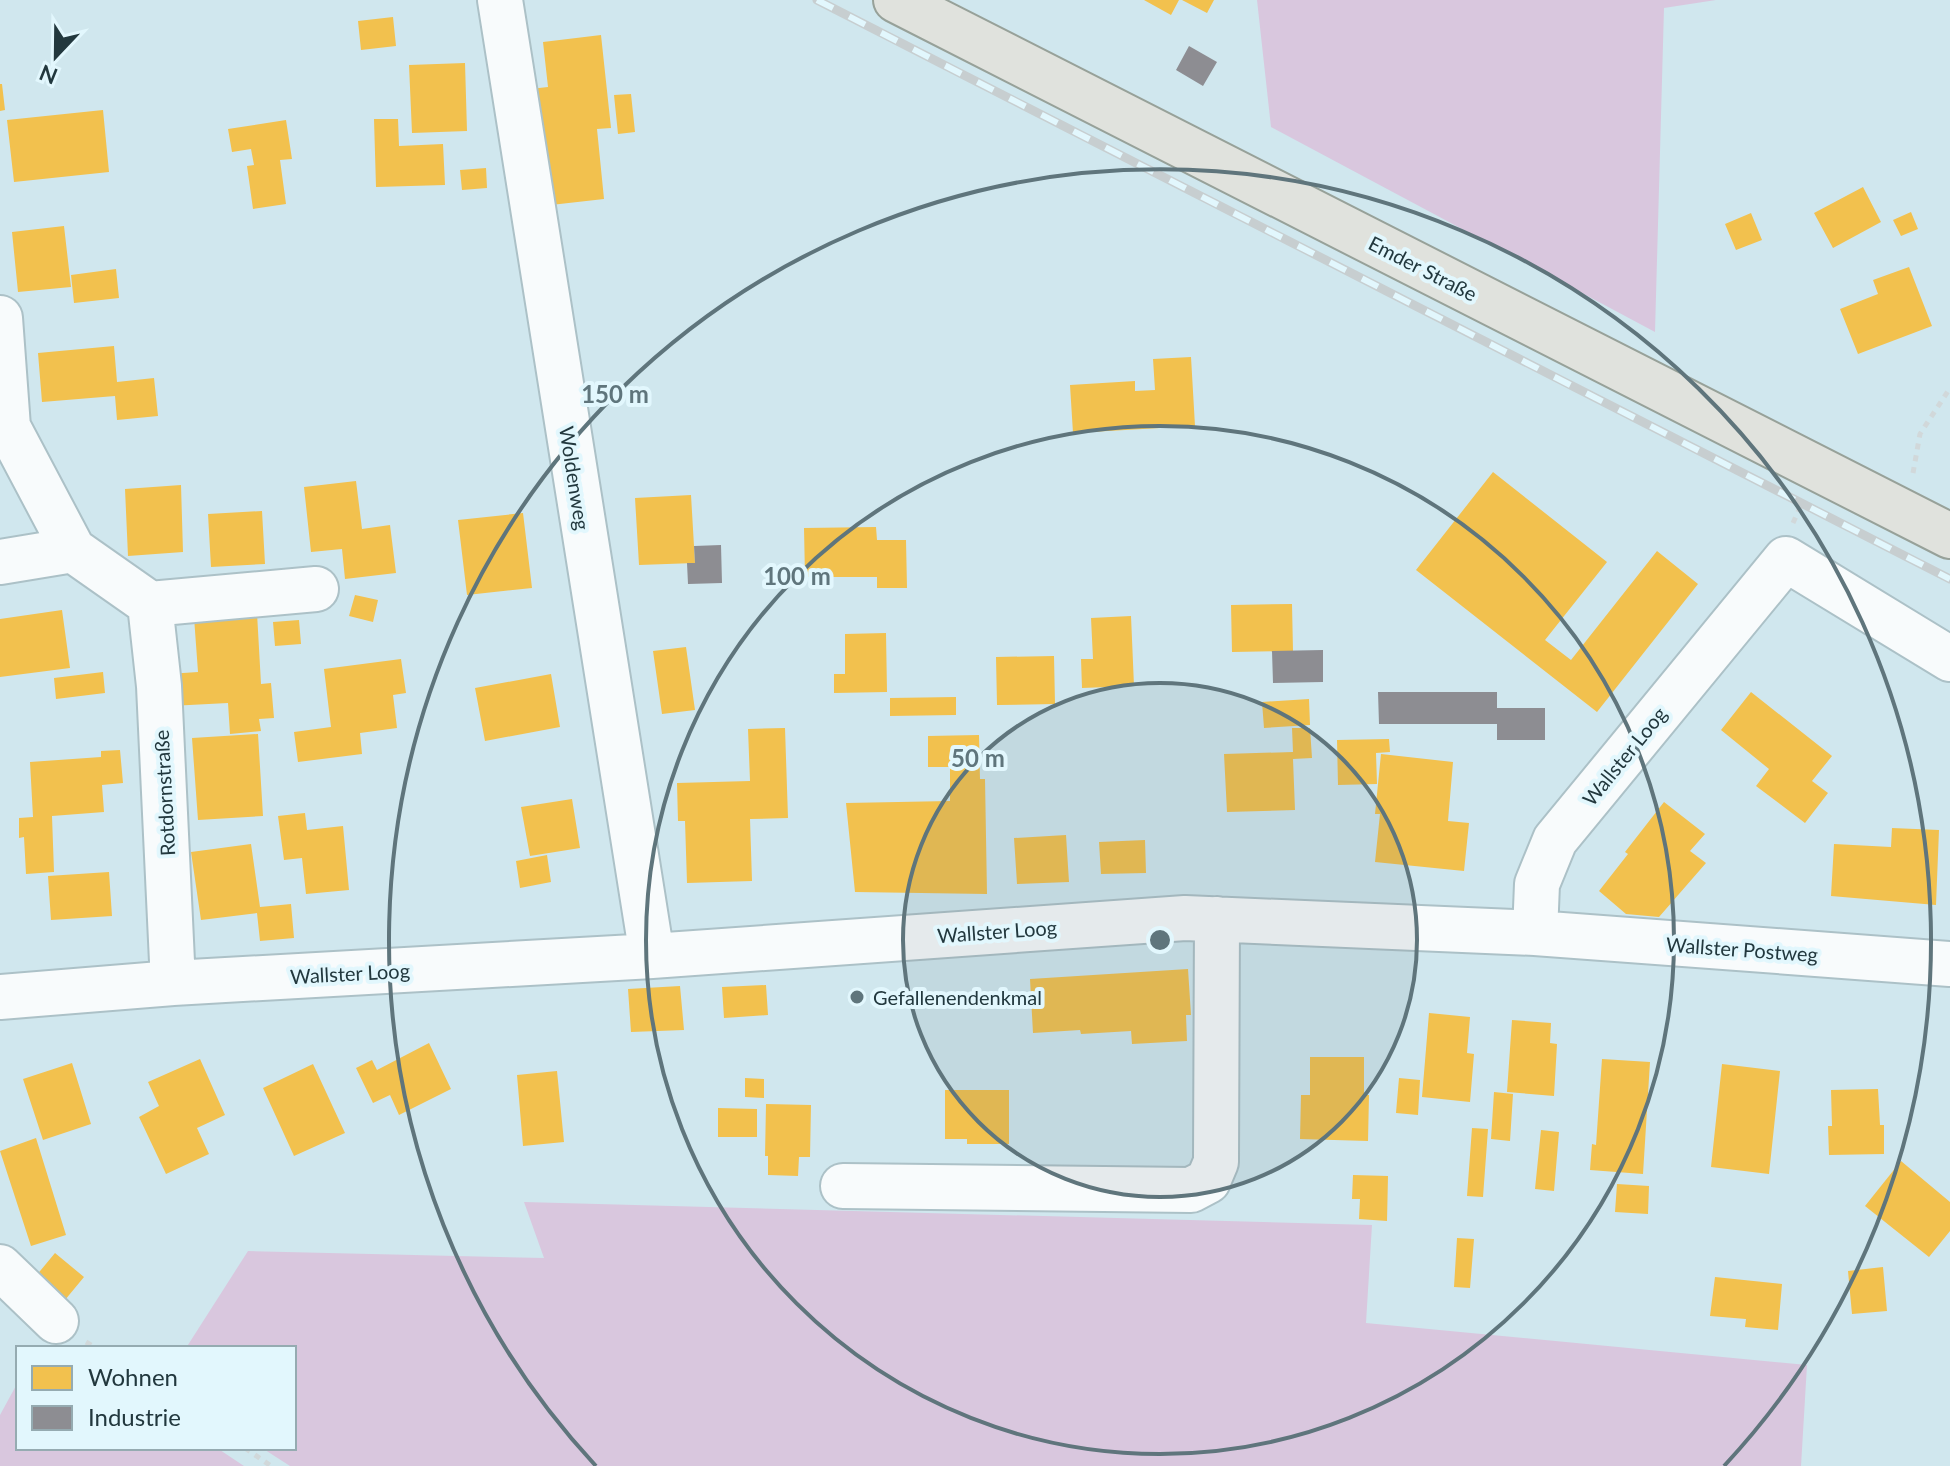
<svg xmlns="http://www.w3.org/2000/svg" width="1950" height="1466" font-family="Lato,sans-serif">
	<style>
		.green { fill: #d9c7de }
		.homes { fill: #f2c14e }
		.industry { fill: #8d8d92 }
		.lines { fill: none; stroke-linecap: round; stroke-linejoin: round }
		.minor-casing { stroke: #acc1c7; stroke-width: 48 }
		.major-casing { stroke: #97a199; stroke-width: 48 }
		.path { stroke: #d1d8da; stroke-width: 5; stroke-dasharray: 6 6; stroke-linecap: butt }
		.minor { stroke: #f8fbfc; stroke-width: 44 }
		.major { stroke: #e0e2dd; stroke-width: 44 }
		.rail-casing { stroke: #c7ced0; stroke-width: 9 }
		.rail { stroke: #e2f7fd; stroke-width: 6; stroke-dasharray: 18; stroke-linecap: butt }
		.ring { fill: none; stroke: #5f757c; stroke-width: 4 }
		.poi-dot { fill: #5f757c; stroke: #e2f7fd; stroke-width: 3 }
		.labels { text-anchor: middle; dominant-baseline: central; stroke-width: 8; stroke-linejoin: round; paint-order: stroke }
		.street-label { font-size: 20px; fill: #22383e; stroke: #e2f7fd }
		.poi-label { font-size: 20px; fill: #22383e; stroke: #e2f7fd; text-anchor: start }
		.centre { fill: #5f757c; stroke: #e2f7fd; stroke-width: 4 }
		.ring-label { font-size: 24px; text-anchor: middle; font-weight: bold; fill: #5f757c; stroke: #e2f7fd; stroke-width: 8; stroke-linejoin: round; paint-order: stroke }
	</style>
	<rect width="100%" height="100%" fill="#d0e7ee"/>
	<path class="green" d="M 1257,0 L 1716,0 L 1664,8 L 1655,332 L 1271,127 Z
		M 524,1202 L 1372,1225 L 1366,1323 L 1807,1365 L 1801,1466 L 290,1466 L 262,1448 L 294,1448 L 294,1348 L 186,1348 L 248,1251 L 544,1258 Z
		M 18,1382 L 18,1448 L 217,1448 L 244,1466 L 0,1466 L 0,1415 Z"/>
	<path class="homes" d="M 1144,0 L 1179,0 L 1171,15 Z
		M 1182,0 L 1214,0 L 1207,13 Z
		M 393,17 L 396,46 L 361,50 L 358,21 Z
		M 601,35 L 611,128 L 597,129 L 604,199 L 542,206 L 530,89 L 548,87 L 543,42 Z
		M 465,63 L 467,131 L 412,133 L 409,65 Z
		M 0,84 L 2,84 L 5,110 L 0,111 Z
		M 631,94 L 635,132 L 618,134 L 614,95 Z
		M 103,110 L 109,172 L 14,182 L 7,120 Z
		M 374,119 L 398,119 L 399,146 L 443,144 L 445,185 L 376,187 Z
		M 286,120 L 292,159 L 280,160 L 286,204 L 253,209 L 247,166 L 254,165 L 251,149 L 232,152 L 228,129 Z
		M 486,168 L 487,188 L 462,190 L 460,170 Z
		M 1863,187 L 1881,222 L 1833,248 L 1814,213 Z
		M 1911,212 L 1918,229 L 1901,236 L 1893,220 Z
		M 1751,213 L 1762,240 L 1736,250 L 1725,224 Z
		M 64,226 L 71,287 L 18,292 L 12,232 Z
		M 1909,267 L 1932,326 L 1858,354 L 1840,309 L 1878,294 L 1873,280 Z
		M 116,269 L 119,298 L 74,303 L 71,275 Z
		M 114,346 L 117,382 L 154,378 L 158,416 L 117,420 L 115,396 L 42,402 L 38,353 Z
		M 1191,357 L 1195,426 L 1073,433 L 1070,385 L 1135,381 L 1135,391 L 1155,390 L 1153,359 Z
		M 1493,472 L 1607,562 L 1545,640 L 1571,660 L 1657,551 L 1698,584 L 1597,712 L 1416,570 Z
		M 356,481 L 362,529 L 390,525 L 396,573 L 345,579 L 342,549 L 311,552 L 304,487 Z
		M 181,485 L 183,552 L 128,556 L 125,489 Z
		M 691,495 L 695,563 L 639,565 L 635,498 Z
		M 262,511 L 265,564 L 211,567 L 208,514 Z
		M 523,513 L 532,588 L 467,595 L 458,520 Z
		M 876,527 L 877,540 L 906,540 L 907,588 L 877,588 L 877,577 L 805,577 L 804,528 Z
		M 355,595 L 378,600 L 373,622 L 349,616 Z
		M 1292,604 L 1293,651 L 1232,652 L 1231,605 Z
		M 62,610 L 70,668 L 0,677 L 0,619 Z
		M 257,613 L 261,684 L 271,683 L 274,718 L 259,719 L 261,731 L 230,734 L 228,703 L 170,706 L 168,674 L 198,672 L 194,617 Z
		M 1131,616 L 1134,686 L 1082,688 L 1081,659 L 1093,659 L 1091,618 Z
		M 299,620 L 301,644 L 275,646 L 273,622 Z
		M 886,633 L 887,692 L 834,693 L 834,674 L 845,674 L 845,634 Z
		M 686,647 L 695,710 L 662,714 L 653,651 Z
		M 1054,656 L 1055,704 L 997,705 L 996,657 Z
		M 401,659 L 406,693 L 393,695 L 397,728 L 360,733 L 362,754 L 298,762 L 294,732 L 331,727 L 324,669 Z
		M 103,672 L 105,693 L 56,699 L 54,678 Z
		M 551,674 L 560,727 L 485,741 L 475,688 Z
		M 1751,692 L 1832,756 L 1812,781 L 1828,793 L 1805,823 L 1756,786 L 1769,769 L 1721,730 Z
		M 956,697 L 956,715 L 890,716 L 890,698 Z
		M 1309,699 L 1310,725 L 1264,728 L 1262,702 Z
		M 785,728 L 788,818 L 750,819 L 752,881 L 687,883 L 685,821 L 678,821 L 677,783 L 750,781 L 748,729 Z
		M 1292,728 L 1310,728 L 1312,758 L 1293,759 L 1295,810 L 1227,812 L 1224,754 L 1293,752 Z
		M 258,734 L 263,816 L 198,820 L 192,738 Z
		M 979,735 L 980,779 L 985,779 L 987,894 L 855,892 L 846,803 L 950,801 L 950,767 L 928,767 L 928,736 Z
		M 1389,739 L 1390,752 L 1376,753 L 1377,784 L 1338,785 L 1337,740 Z
		M 120,750 L 123,783 L 102,785 L 104,812 L 52,816 L 54,872 L 26,874 L 24,837 L 19,838 L 19,818 L 33,817 L 30,762 L 101,757 L 101,751 Z
		M 1381,754 L 1453,762 L 1448,821 L 1469,823 L 1464,871 L 1375,862 L 1380,814 L 1375,814 Z
		M 572,799 L 580,848 L 530,856 L 521,807 Z
		M 1664,802 L 1705,834 L 1690,851 L 1706,863 L 1659,917 L 1626,914 L 1599,891 L 1628,854 L 1625,852 Z
		M 305,813 L 307,830 L 343,826 L 349,890 L 306,894 L 302,858 L 284,860 L 278,816 Z
		M 1892,828 L 1939,830 L 1936,905 L 1831,896 L 1834,844 L 1891,847 Z
		M 1066,835 L 1069,882 L 1017,884 L 1014,838 Z
		M 1145,840 L 1146,873 L 1101,874 L 1099,842 Z
		M 251,844 L 260,907 L 291,904 L 294,938 L 260,941 L 257,913 L 201,920 L 191,852 Z
		M 547,855 L 551,882 L 520,888 L 516,861 Z
		M 109,872 L 112,916 L 51,920 L 48,876 Z
		M 1188,969 L 1191,1015 L 1186,1015 L 1187,1041 L 1132,1044 L 1131,1031 L 1081,1034 L 1080,1030 L 1033,1033 L 1030,979 Z
		M 766,985 L 768,1015 L 724,1018 L 722,987 Z
		M 680,986 L 684,1030 L 631,1032 L 628,989 Z
		M 1429,1013 L 1470,1017 L 1467,1053 L 1474,1054 L 1470,1102 L 1422,1097 Z
		M 1512,1020 L 1551,1023 L 1550,1043 L 1557,1044 L 1554,1096 L 1507,1092 Z
		M 429,1043 L 451,1089 L 399,1115 L 390,1095 L 373,1103 L 356,1068 L 372,1060 L 377,1070 Z
		M 1310,1057 L 1364,1057 L 1364,1095 L 1369,1095 L 1368,1141 L 1300,1139 L 1301,1095 L 1310,1095 Z
		M 200,1059 L 225,1115 L 197,1128 L 209,1154 L 166,1174 L 139,1117 L 159,1106 L 148,1082 Z
		M 1602,1059 L 1650,1062 L 1643,1174 L 1590,1170 L 1592,1144 L 1596,1145 Z
		M 72,1063 L 91,1124 L 43,1140 L 23,1079 Z
		M 313,1064 L 345,1133 L 294,1156 L 263,1088 Z
		M 1722,1064 L 1780,1071 L 1769,1174 L 1711,1167 Z
		M 557,1071 L 564,1142 L 523,1146 L 517,1075 Z
		M 745,1078 L 764,1079 L 764,1098 L 745,1097 Z
		M 1399,1078 L 1420,1080 L 1418,1115 L 1396,1113 Z
		M 1878,1089 L 1880,1125 L 1884,1125 L 1884,1154 L 1829,1155 L 1828,1126 L 1832,1126 L 1831,1090 Z
		M 945,1090 L 1009,1090 L 1009,1144 L 967,1144 L 967,1139 L 945,1139 Z
		M 1494,1092 L 1513,1094 L 1510,1141 L 1491,1139 Z
		M 766,1104 L 811,1105 L 810,1157 L 799,1157 L 798,1176 L 768,1175 L 768,1156 L 765,1156 Z
		M 718,1108 L 757,1109 L 757,1137 L 718,1137 Z
		M 1472,1128 L 1488,1129 L 1483,1197 L 1467,1196 Z
		M 1541,1130 L 1559,1132 L 1554,1191 L 1535,1189 Z
		M 36,1138 L 66,1235 L 31,1246 L 0,1151 Z
		M 1901,1161 L 1950,1202 L 1950,1231 L 1929,1257 L 1865,1206 Z
		M 1353,1175 L 1388,1176 L 1387,1221 L 1359,1219 L 1360,1199 L 1352,1199 Z
		M 1617,1184 L 1649,1186 L 1648,1214 L 1615,1212 Z
		M 1457,1238 L 1474,1239 L 1470,1288 L 1454,1287 Z
		M 55,1253 L 84,1277 L 60,1306 L 31,1282 Z
		M 1883,1267 L 1887,1311 L 1852,1314 L 1848,1271 Z
		M 1715,1277 L 1782,1284 L 1778,1330 L 1745,1327 L 1746,1319 L 1710,1316 Z"/>
	<path class="industry" d="M 1189,46 L 1217,62 L 1203,86 L 1176,70 Z
		M 721,545 L 722,583 L 688,584 L 687,563 L 695,563 L 694,546 Z
		M 1323,650 L 1323,682 L 1273,683 L 1272,651 Z
		M 1378,692 L 1497,692 L 1497,708 L 1545,708 L 1545,740 L 1497,740 L 1497,724 L 1379,724 Z"/>
	<g class="lines">
		<g class="minor-casing">
			<path id="minor" d="M 500,0 L 652,956
				M 0,318 L 8,427 L 73,550 L 150,604 L 159,686 L 173,983
				M 0,562 L 73,550
				M 150,604 L 316,589
				M 1535,933 L 1537,884 L 1555,840 L 1786,559 L 1950,659
				M 0,997 L 173,983 L 652,956 L 1185,918 L 1535,933 L 1950,964
				M 843,1186 L 1191,1190 L 1208,1181 L 1216,1162 L 1217,919
				M 0,1267 L 56,1321"/>
		</g>
		<g class="major-casing">
			<path id="major" d="M 896,0 L 1950,536"/>
		</g>
		<path class="path" d="M 1913,473 L 1920,434 L 1950,388
			M 1793,523 L 1802,503
			M 86,1342 L 96,1348
			M 245,1448 L 271,1466"/>
		<use href="#minor" class="minor"/>
		<use href="#major" class="major"/>
		<g class="rail-casing">
			<path id="rail" d="M 817,0 L 1950,579"/>
		</g>
		<use href="#rail" class="rail"/>
	</g>
	<circle cx="1160" cy="940" r="257" fill="#5f757c" fill-opacity=".12"/>
	<g class="ring">
		<circle cx="1160" cy="940" r="257"/>
		<circle cx="1160" cy="940" r="514"/>
		<path d="M596 1466A771 771 0 1 1 1724 1466"/>
	</g>
	<circle class="poi-dot" cx="857" cy="997" r="8"/>
	<g class="labels">
		<g class="street-label">
			<text transform="translate(1423 268) rotate(27)">Emder Straße</text>
			<text transform="translate(575 478) rotate(81)">Woldenweg</text>
			<text transform="translate(1624 756) rotate(-51)">Wallster Loog</text>
			<text transform="translate(164 793) rotate(-93)">Rotdornstraße</text>
			<text transform="translate(997 931) rotate(-4)">Wallster Loog</text>
			<text transform="translate(1742 949) rotate(4)">Wallster Postweg</text>
			<text transform="translate(350 973) rotate(-3)">Wallster Loog</text>
		</g>
		<g class="poi-label">
			<text x="873" y="997">Gefallenendenkmal</text>
		</g>
	</g>
	<circle cx="1160" cy="940" r="12" class="centre"/>
	<g class="ring-label">
		<text x="615" y="403">150 m</text>
		<text x="797" y="585">100 m</text>
		<text x="978" y="767">50 m</text>
	</g>
	<rect x="16" y="1346" width="280" height="104" fill="#e2f7fd" stroke="#95abb1" stroke-width="2"/>
	<rect x="32" y="1366" width="40" height="24" fill="#f2c14e" stroke="#95abb1" stroke-width="2"/>
	<text x="88" y="1386" font-size="24" fill="#22383e">Wohnen</text>
	<rect x="32" y="1406" width="40" height="24" fill="#8d8d92" stroke="#95abb1" stroke-width="2"/>
	<text x="88" y="1426" font-size="24" fill="#22383e">Industrie</text>
	<g transform="translate(56 56) rotate(202)" stroke="#e2f7fd" stroke-width="6" paint-order="stroke">
	<path d="M0-6L14 30L0 20L-14 30Z" fill="#22383e"/>
	<text y="-12" font-size="22" font-weight="bold" text-anchor="middle" fill="#22383e">N</text>
	</g>
</svg>
